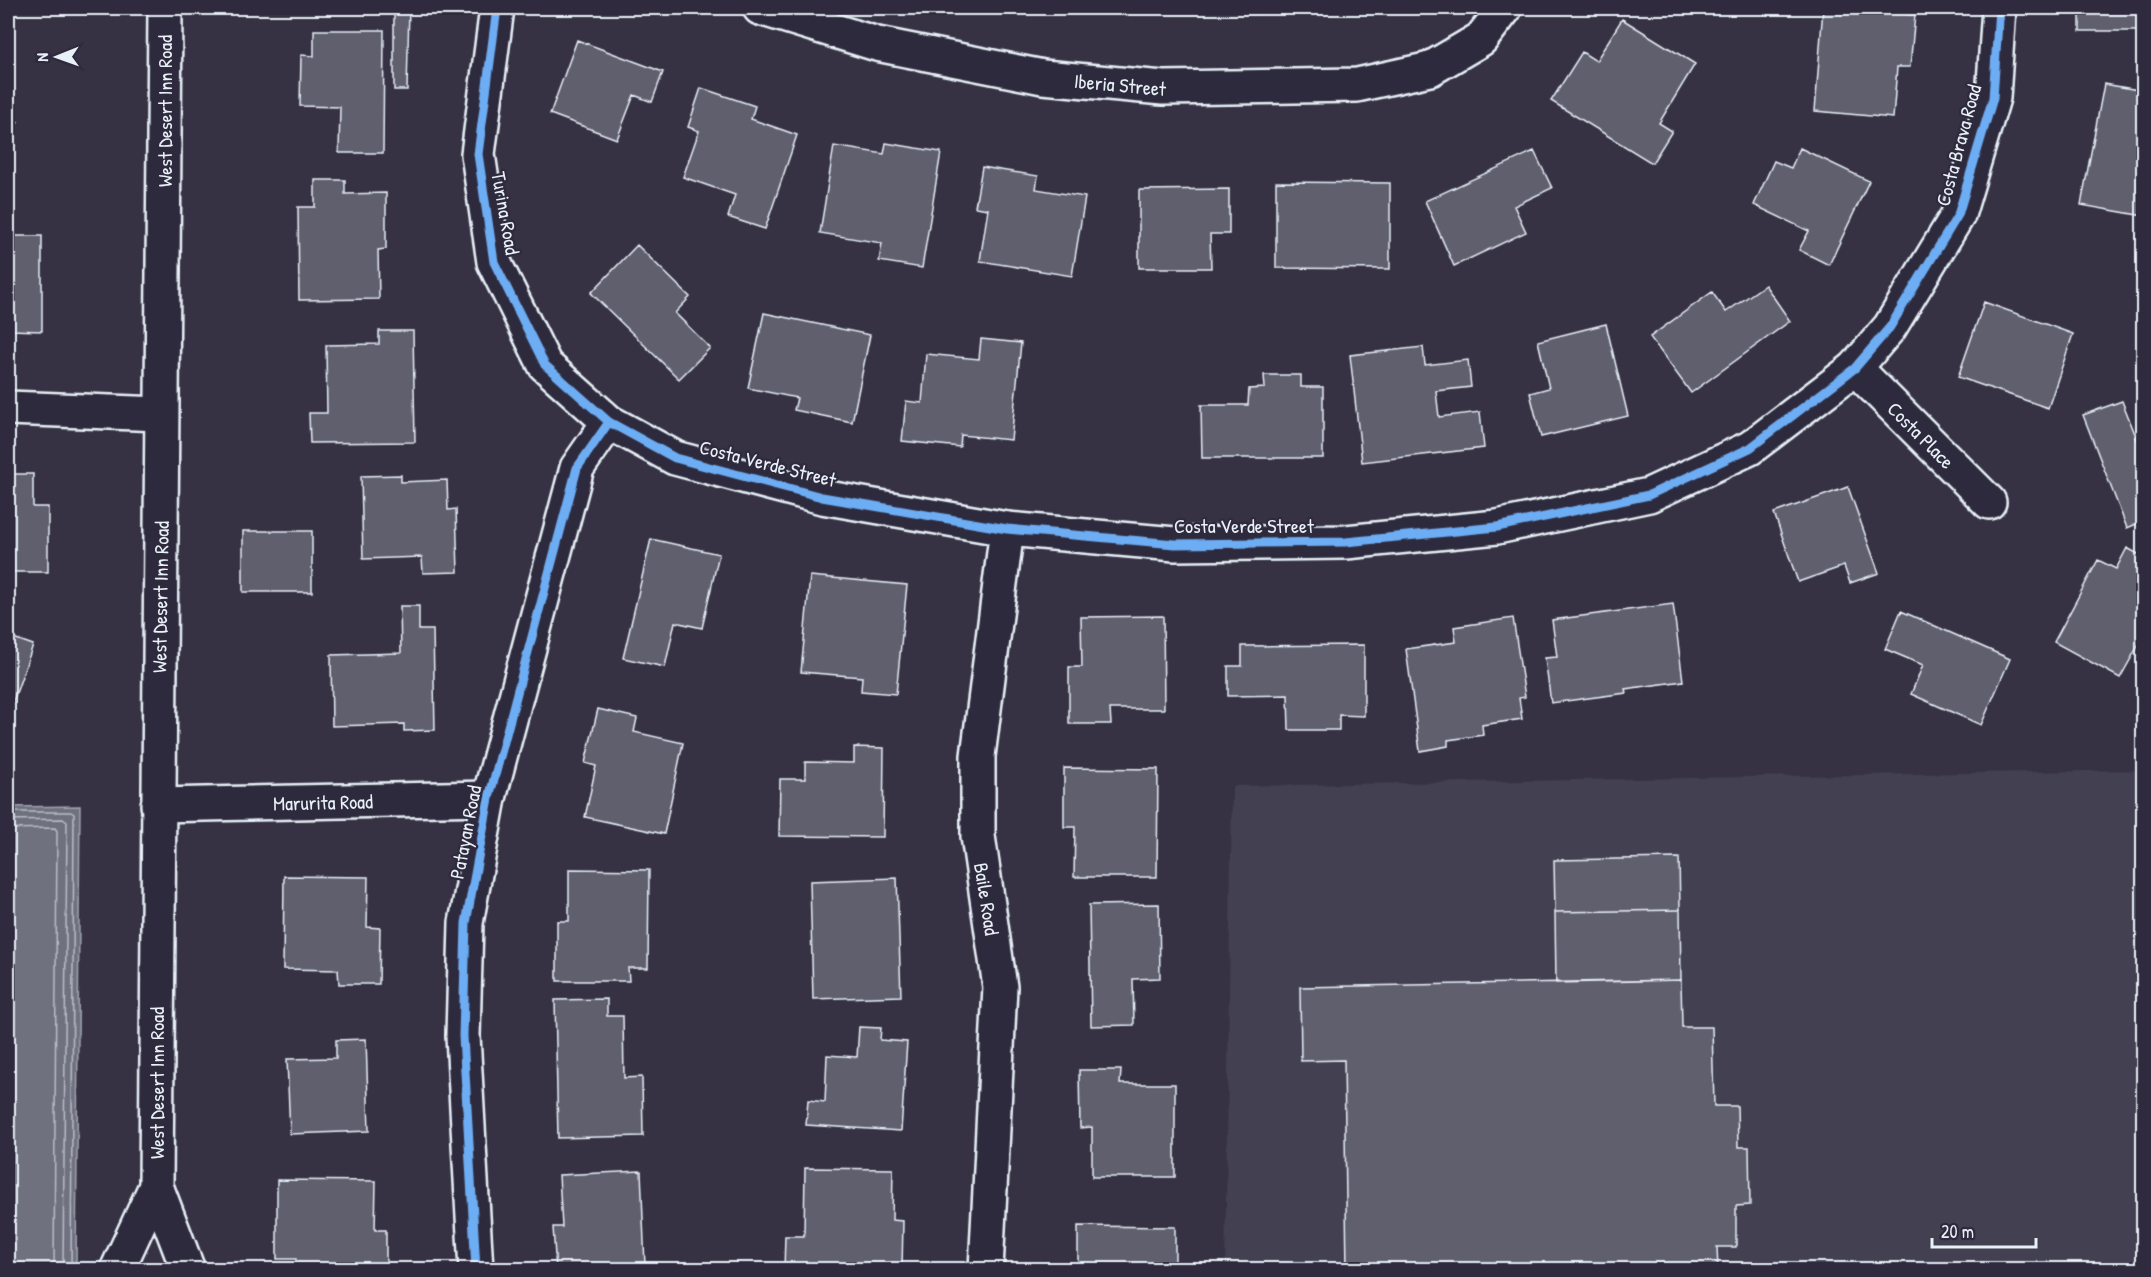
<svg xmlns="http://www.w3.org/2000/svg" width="2151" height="1277" font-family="'Patrick Hand',sans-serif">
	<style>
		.built { fill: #433f51 }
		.water { fill: #70717f; stroke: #a0a4af; stroke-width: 1.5 }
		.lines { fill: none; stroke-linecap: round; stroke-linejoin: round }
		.shore { stroke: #b8bec8; stroke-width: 1.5 }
		.building { fill: #605e6e; stroke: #e8f1f8; stroke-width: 1.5 }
		.minor-casing { stroke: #e8f1f8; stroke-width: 38 }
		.major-casing { stroke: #e8f1f8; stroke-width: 38 }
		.minor { stroke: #2f2a3d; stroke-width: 33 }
		.major { stroke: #2f2a3d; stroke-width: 33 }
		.cycleway-casing { stroke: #2f2a3d; stroke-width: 13 }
		.cycleway { stroke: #6dadf4; stroke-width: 9 }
		.labels { text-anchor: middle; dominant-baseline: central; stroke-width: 4.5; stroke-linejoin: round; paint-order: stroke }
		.street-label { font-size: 20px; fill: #e8f1f8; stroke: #2f2a3d }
	</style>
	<rect width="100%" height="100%" fill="#363244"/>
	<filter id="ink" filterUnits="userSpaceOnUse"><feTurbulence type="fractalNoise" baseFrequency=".0167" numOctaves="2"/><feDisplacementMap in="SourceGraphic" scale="12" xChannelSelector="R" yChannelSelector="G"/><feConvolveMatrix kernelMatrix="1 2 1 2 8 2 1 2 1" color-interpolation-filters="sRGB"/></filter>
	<g filter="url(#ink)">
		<path class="built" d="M 2143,770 L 2143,1269 L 1225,1270 L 1232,786 Z"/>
		<path class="water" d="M 80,806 L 76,1269 L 8,1269 L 8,807 Z"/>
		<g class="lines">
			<path class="shore" d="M 8,812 L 71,812 L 74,814 L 71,1270
				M 8,820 L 63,819 L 67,822 L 63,1270
				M 8,829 L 55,828 L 57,831 L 54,1270"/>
		</g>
		<path class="building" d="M 394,8 L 409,8 L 407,90 L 394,90 Z
			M 1248,8 L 1302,8 L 1303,11 L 1248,14 Z
			M 1823,8 L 1915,15 L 1910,67 L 1897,67 L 1893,118 L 1815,111 Z
			M 2080,8 L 2144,8 L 2144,31 L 2080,31 Z
			M 1622,19 L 1695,64 L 1659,123 L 1672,131 L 1652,163 L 1551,101 L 1582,52 L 1596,61 Z
			M 314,30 L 384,30 L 383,153 L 339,153 L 340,107 L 300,106 L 301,55 L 314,56 Z
			M 577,40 L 663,72 L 652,102 L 634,95 L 617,139 L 550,114 Z
			M 2104,84 L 2144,91 L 2144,216 L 2081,205 Z
			M 701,88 L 755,106 L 751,119 L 797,135 L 765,229 L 728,217 L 735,195 L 683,177 L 699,131 L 688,127 Z
			M 8,115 L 18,122 L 8,138 Z
			M 886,143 L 941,152 L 922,268 L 879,261 L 882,243 L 820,233 L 834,146 L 884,154 Z
			M 1800,148 L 1869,181 L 1829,265 L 1799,250 L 1809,231 L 1754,205 L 1774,161 L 1791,168 Z
			M 1534,151 L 1552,188 L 1514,206 L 1526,232 L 1454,266 L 1425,201 Z
			M 982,167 L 1038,176 L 1036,189 L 1085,197 L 1072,276 L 980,261 L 988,209 L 975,207 Z
			M 315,180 L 345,180 L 345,194 L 386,193 L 386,249 L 378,250 L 379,299 L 299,300 L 298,207 L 315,207 Z
			M 1276,182 L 1390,183 L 1390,269 L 1276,268 Z
			M 1229,189 L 1229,234 L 1210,234 L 1211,268 L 1139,268 L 1139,190 Z
			M 8,236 L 42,236 L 42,331 L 8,330 Z
			M 637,245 L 690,297 L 675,313 L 710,348 L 679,379 L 591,293 Z
			M 1765,285 L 1790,321 L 1691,393 L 1650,337 L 1712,292 L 1726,312 Z
			M 1984,302 L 2073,334 L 2048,408 L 1958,377 Z
			M 764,313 L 870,335 L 852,422 L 794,410 L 797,398 L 748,388 Z
			M 1606,324 L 1628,416 L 1541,437 L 1530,393 L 1549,388 L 1538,341 Z
			M 379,331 L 413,331 L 415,442 L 310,443 L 309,413 L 327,413 L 326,345 L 379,344 Z
			M 981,339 L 1021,343 L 1011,440 L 961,435 L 960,447 L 902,441 L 906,401 L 922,403 L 926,354 L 979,359 Z
			M 1423,347 L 1425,365 L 1468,360 L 1471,387 L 1436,391 L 1439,417 L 1480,412 L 1484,448 L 1362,462 L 1350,355 Z
			M 1264,375 L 1301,375 L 1301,387 L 1323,387 L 1323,458 L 1202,458 L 1201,405 L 1248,405 L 1249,389 L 1265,388 Z
			M 2122,401 L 2139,444 L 2144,442 L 2144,521 L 2127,528 L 2083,415 Z
			M 8,474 L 33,474 L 33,507 L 48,507 L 48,572 L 8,572 Z
			M 401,475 L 401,482 L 447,480 L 448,510 L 456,509 L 458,572 L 423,573 L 422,557 L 363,559 L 361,476 Z
			M 1848,487 L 1879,573 L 1850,583 L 1844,566 L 1798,582 L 1774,513 Z
			M 243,531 L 312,531 L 312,592 L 243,592 Z
			M 651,539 L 719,554 L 702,628 L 675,622 L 665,667 L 623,658 Z
			M 2127,548 L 2144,557 L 2144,635 L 2120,678 L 2054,642 L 2098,560 L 2116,569 Z
			M 810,576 L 907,585 L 896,694 L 861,691 L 862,677 L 801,672 Z
			M 1673,604 L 1683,681 L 1625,689 L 1626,693 L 1551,703 L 1545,658 L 1557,657 L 1552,620 Z
			M 400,606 L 419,606 L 419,630 L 433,630 L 435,730 L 404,731 L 404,724 L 332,726 L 331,655 L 401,653 Z
			M 1901,611 L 2010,659 L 1981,725 L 1911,694 L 1923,665 L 1885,649 Z
			M 1163,616 L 1164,709 L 1110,709 L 1111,724 L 1069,724 L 1069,667 L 1082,667 L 1081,617 Z
			M 1513,618 L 1525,697 L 1519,698 L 1522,719 L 1482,725 L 1483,735 L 1448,740 L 1448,746 L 1420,751 L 1406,649 L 1456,642 L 1454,627 Z
			M 8,636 L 33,645 L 8,716 Z
			M 1364,645 L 1364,716 L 1339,715 L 1339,730 L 1289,730 L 1288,695 L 1228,696 L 1228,666 L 1242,666 L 1242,646 Z
			M 598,709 L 637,718 L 634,732 L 683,743 L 664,834 L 585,817 L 596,766 L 585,763 Z
			M 854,747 L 884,748 L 883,837 L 779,836 L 780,779 L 805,779 L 805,762 L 854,763 Z
			M 1064,768 L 1158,769 L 1157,877 L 1074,877 L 1075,827 L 1064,827 Z
			M 1679,858 L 1680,910 L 1555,912 L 1554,860 Z
			M 569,869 L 649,870 L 648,968 L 628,968 L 629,981 L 557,981 L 557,921 L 569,921 Z
			M 284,876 L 368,877 L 367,927 L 380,928 L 379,984 L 339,984 L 338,970 L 283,969 Z
			M 897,878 L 901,996 L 813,999 L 810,881 Z
			M 1159,904 L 1160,978 L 1133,979 L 1134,1025 L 1091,1026 L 1089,905 Z
			M 1680,910 L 1681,980 L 1556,983 L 1555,912 Z
			M 1681,980 L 1682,1027 L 1712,1027 L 1714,1106 L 1737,1106 L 1738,1147 L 1749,1147 L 1750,1205 L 1736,1206 L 1736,1247 L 1717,1247 L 1718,1270 L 1347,1270 L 1344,1060 L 1301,1061 L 1300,987 Z
			M 607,999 L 607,1016 L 623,1016 L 624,1078 L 642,1077 L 643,1136 L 558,1138 L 555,1000 Z
			M 859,1027 L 881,1028 L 880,1040 L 907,1042 L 901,1131 L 806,1125 L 808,1100 L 825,1102 L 827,1055 L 857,1057 Z
			M 366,1039 L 369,1131 L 290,1134 L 287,1059 L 336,1058 L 336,1040 Z
			M 1079,1070 L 1121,1070 L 1120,1084 L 1175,1084 L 1175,1177 L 1092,1177 L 1092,1127 L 1080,1128 Z
			M 805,1168 L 893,1169 L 892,1220 L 903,1221 L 902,1270 L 784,1270 L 785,1236 L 804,1236 Z
			M 641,1171 L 645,1266 L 595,1270 L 556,1270 L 553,1227 L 562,1227 L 559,1175 Z
			M 277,1180 L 376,1181 L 375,1230 L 386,1230 L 386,1270 L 296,1270 L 296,1259 L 277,1259 Z
			M 1078,1226 L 1175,1227 L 1175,1270 L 1078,1270 Z"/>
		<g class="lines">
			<g class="minor-casing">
				<g id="minor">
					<path d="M 497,8 L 478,154 L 494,262 L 545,365 L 609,422 L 675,458 L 822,497 L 1007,529 L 1175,544 L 1346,542 L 1497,527 L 1649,495 L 1750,448 L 1855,368 L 1890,327 L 1958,215 L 1993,98 L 1999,8"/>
					<path id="s1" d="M 760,8 L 877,44 L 1043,77 L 1163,88 L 1357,85 L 1430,69 L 1481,39 L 1505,8"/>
					<path id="s2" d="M 1855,368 L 1989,502"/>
					<path d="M 8,408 L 161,414"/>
					<path id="s3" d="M 158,805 L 489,798"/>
					<path d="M 476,1270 L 463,1036 L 466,923 L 489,798 L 577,468 L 609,422"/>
					<path d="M 986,1270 L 1000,987 L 978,836 L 978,756 L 1007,529"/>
				</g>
			</g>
			<g class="major-casing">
				<path id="major" d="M 165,8 L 156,1186 L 188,1270
					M 117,1270 L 156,1186"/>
			</g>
			<use href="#minor" class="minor"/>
			<use href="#major" class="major"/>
			<g class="cycleway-casing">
				<path id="cycleway" d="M 497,8 L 478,154 L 494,262 L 545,365 L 609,422 L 675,458 L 822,497 L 1007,529 L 1175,544 L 1346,542 L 1497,527 L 1649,495 L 1750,448 L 1855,368 L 1890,327 L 1958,215 L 1993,98 L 1999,8
					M 476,1270 L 463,1036 L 466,923 L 489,798 L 577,468 L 609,422"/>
			</g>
			<use href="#cycleway" class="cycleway"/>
		</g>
	</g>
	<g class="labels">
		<g class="street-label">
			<text stroke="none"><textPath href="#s1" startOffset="369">Iberia Street</textPath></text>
			<text transform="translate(164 111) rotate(-90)">West Desert Inn Road</text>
			<text transform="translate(1958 145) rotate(-75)">Costa Brava Road</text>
			<text transform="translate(506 213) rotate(80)">Turina Road</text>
			<text stroke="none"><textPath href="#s2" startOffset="94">Costa Place</textPath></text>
			<text transform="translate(768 463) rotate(14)">Costa Verde Street</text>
			<text x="1244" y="525">Costa Verde Street</text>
			<text transform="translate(160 597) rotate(-89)">West Desert Inn Road</text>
			<text stroke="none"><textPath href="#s3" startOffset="165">Marurita Road</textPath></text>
			<text transform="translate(465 832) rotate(-79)">Patayan Road</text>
			<text transform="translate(987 899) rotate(81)">Baile Road</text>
			<text transform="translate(156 1083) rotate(-90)">West Desert Inn Road</text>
		</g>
	</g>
	<rect width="2151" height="1277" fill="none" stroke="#2f2a3d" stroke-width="30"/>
	<rect x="15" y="15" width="2121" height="1247" fill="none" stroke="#e8f1f8" stroke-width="2" filter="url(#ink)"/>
	<g transform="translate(57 57) rotate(269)" stroke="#2f2a3d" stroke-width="4.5" paint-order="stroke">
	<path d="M0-4.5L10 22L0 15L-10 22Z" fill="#e8f1f8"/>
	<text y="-9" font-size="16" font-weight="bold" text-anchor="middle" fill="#e8f1f8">N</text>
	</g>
	<path d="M1932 1238v9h104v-9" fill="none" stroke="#e8f1f8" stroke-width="3"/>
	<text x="1941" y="1238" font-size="18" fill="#e8f1f8" stroke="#2f2a3d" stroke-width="4.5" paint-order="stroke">20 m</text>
</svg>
